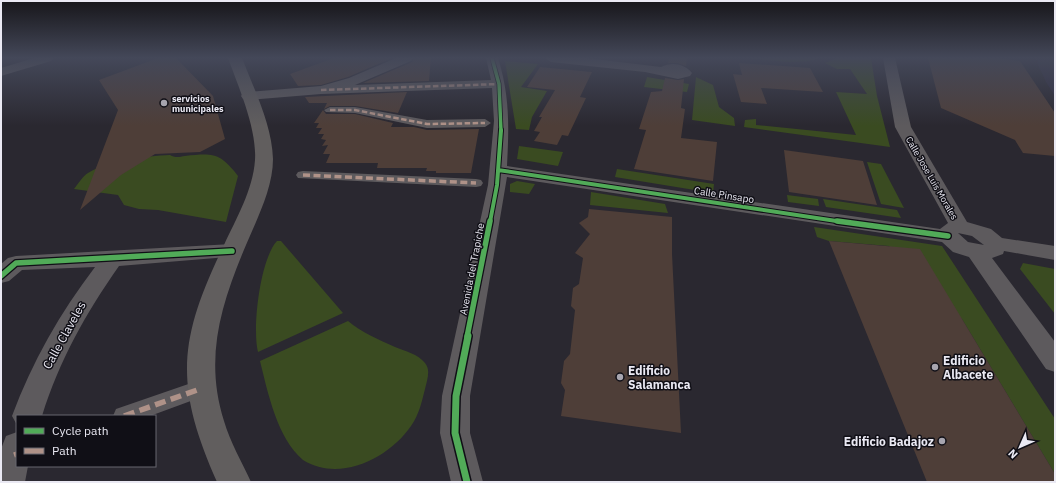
<svg xmlns="http://www.w3.org/2000/svg" width="1056" height="483" font-family="'IBM Plex Sans',sans-serif">
	<style>
		.built { fill: #2f2c40 }
		.green { fill: #3a4b21 }
		.building { fill: #4e3e38 }
		.lines { fill: none; stroke-linecap: round; stroke-linejoin: round }
		.pedestrian { fill: #5d5a5d; fill-rule: evenodd }
		.minor { fill: #5d5a5d; fill-rule: evenodd }
		.secondary { fill: #615e5e; fill-rule: evenodd }
		.quiet-far2 { stroke: #af9288; stroke-width: 2.5; stroke-dasharray: 5.5 2.5; stroke-linecap: butt }
		.quiet-far1 { stroke: #af9288; stroke-width: 3.5; stroke-dasharray: 7 3.5; stroke-linecap: butt }
		.quiet { stroke: #af9288; stroke-width: 5.5; stroke-dasharray: 11 5.5; stroke-linecap: butt }
		.cycleway-far3-casing { stroke: #100f16; stroke-width: 5 }
		.cycleway-far2-casing { stroke: #100f16; stroke-width: 6 }
		.cycleway-far1-casing { stroke: #100f16; stroke-width: 8 }
		.cycleway-casing { stroke: #100f16; stroke-width: 10 }
		.cycleway-far3 { stroke: #51ab58; stroke-width: 3.5 }
		.cycleway-far2 { stroke: #51ab58; stroke-width: 4 }
		.cycleway-far1 { stroke: #51ab58; stroke-width: 5.5 }
		.cycleway { stroke: #51ab58; stroke-width: 7 }
		.poi-dot { fill: #a7a5af; stroke: #100f16; stroke-width: 1.5 }
		.labels { text-anchor: middle; dominant-baseline: central; stroke-width: 3; stroke-linejoin: round; paint-order: stroke }
		.far-poi-label { font-size: 9px; font-weight: bold; fill: #eae9f3; stroke: #100f16; text-anchor: start }
		.far-street-label { font-size: 9px; fill: #eae9f3; stroke: #100f16 }
		.street-label { font-size: 10px; fill: #eae9f3; stroke: #100f16 }
		.near-street-label { font-size: 12px; fill: #eae9f3; stroke: #100f16 }
		.near-poi-label { font-size: 12px; font-weight: bold; fill: #eae9f3; stroke: #100f16; text-anchor: start }
	</style>
	<rect width="100%" height="100%" fill="#2a2830"/>
	<path class="built" d="M 1035,58 L 1055,58 L 1055,96 L 1046,82 Z"/>
	<path class="green" d="M 746,58 L 819,58 C 800,66 767,59 746,58 Z
		M 837,58 L 871,58 L 877,96 L 890,147 L 744,127 L 745,120 L 756,119 L 756,125 L 856,135 L 836,92 L 867,94 L 850,69 L 837,69 L 825,63 Z
		M 505,61 L 538,64 L 521,87 L 547,91 L 532,117 L 529,130 L 516,129 Z
		M 647,77 L 689,84 L 687,92 L 644,87 Z
		M 696,77 L 713,85 L 719,107 L 734,118 L 735,126 L 692,120 Z
		M 519,146 L 563,152 L 558,166 L 517,159 Z
		M 170,155 C 175,158 179,157 185,156 C 214,153 220,153 238,176 L 226,222 L 158,210 L 139,209 L 124,205 L 118,195 L 74,189 C 78,184 83,176 88,173 C 109,160 146,156 170,155 Z
		M 867,162 L 881,164 L 904,208 L 881,204 Z
		M 617,169 L 714,184 L 713,193 L 615,177 Z
		M 517,181 L 535,184 L 529,194 L 510,192 L 510,184 Z
		M 591,192 L 665,204 L 668,213 L 590,205 Z
		M 787,195 L 818,199 L 819,206 L 788,202 Z
		M 823,199 L 897,210 L 901,218 L 826,207 Z
		M 814,227 L 942,246 L 1055,419 L 1055,474 L 962,319 L 889,246 L 829,241 L 817,237 Z
		M 277,241 L 281,241 L 343,313 L 258,352 C 252,329 260,259 277,241 Z
		M 1023,263 L 1055,269 L 1055,314 L 1020,269 Z
		M 348,321 C 361,332 379,340 395,347 C 405,351 418,354 425,363 C 431,370 427,380 425,389 C 422,401 419,415 411,426 C 389,458 340,483 303,460 C 277,438 268,393 260,361 Z"/>
	<path class="building" d="M 158,58 L 176,58 L 213,96 L 225,139 L 200,152 L 155,154 L 121,175 L 80,210 L 118,110 L 99,80 Z
		M 334,58 L 392,58 L 348,77 L 321,85 L 298,86 L 290,74 Z
		M 414,58 L 431,58 L 429,81 L 363,83 L 412,62 Z
		M 669,58 L 687,58 L 686,66 L 677,63 L 668,63 Z
		M 928,58 L 997,58 L 1020,61 L 1055,113 L 1055,156 L 1023,153 L 1015,140 L 941,108 Z
		M 739,63 L 810,68 L 823,92 L 761,88 L 767,104 L 741,102 L 733,74 L 742,75 Z
		M 540,67 L 592,72 L 580,97 L 586,98 L 568,136 L 562,135 L 557,145 L 534,141 L 540,132 L 534,131 L 542,117 L 539,117 L 555,90 L 527,87 Z
		M 665,78 L 678,80 L 684,79 L 681,108 L 685,109 L 681,138 L 717,142 L 713,181 L 634,169 L 646,130 L 639,129 L 651,92 L 662,91 Z
		M 407,92 L 398,113 L 355,106 L 330,106 L 324,109 L 327,103 L 309,103 L 305,97 Z
		M 323,110 L 326,114 L 355,114 L 393,123 L 391,127 L 414,127 L 427,130 L 479,129 L 471,173 L 436,173 L 436,171 L 426,171 L 427,168 L 377,168 L 378,163 L 326,163 L 330,154 L 323,154 L 328,145 L 322,146 L 326,140 L 321,139 L 324,134 L 318,134 L 322,128 L 316,128 L 319,123 L 314,123 Z
		M 784,150 L 863,161 L 877,205 L 789,192 Z
		M 589,209 L 672,217 L 672,254 L 681,433 L 561,416 L 565,390 L 561,383 L 564,361 L 570,354 L 575,310 L 571,306 L 573,288 L 579,284 L 583,258 L 575,253 L 590,234 L 579,223 L 588,217 Z
		M 829,241 L 920,249 L 1055,474 L 1055,482 L 927,482 Z"/>
	<g class="lines">
		<path class="pedestrian" d="M 330,107 L 355,107 L 427,120 L 485,119 L 491,123 L 485,127 L 427,128 L 355,113 L 326,112 L 324,110 Z
			M 303,171 L 476,179 L 481,180 L 483,183 L 481,186 L 476,187 L 298,178 L 296,175 L 298,172 Z
			M 200,380 L 207,383 L 211,389 L 207,395 L 150,416 L 113,416 L 116,409 Z"/>
		<path class="minor" d="M 34,58 L 53,58 L 51,61 L 1,76 L 1,68 Z
			M 396,58 L 413,58 L 411,61 L 355,85 L 491,80 L 486,58 L 498,58 C 510,96 509,127 507,166 L 940,229 L 948,223 L 895,127 L 883,58 L 895,58 L 911,127 L 967,222 L 991,229 L 1002,238 L 1055,246 L 1055,260 L 1004,251 L 1003,254 L 992,258 L 1055,342 L 1055,372 L 1046,369 L 969,257 L 953,252 L 942,242 L 507,177 L 470,396 L 470,433 L 483,482 L 451,482 L 440,433 L 442,396 L 488,185 L 494,121 L 492,88 L 321,94 L 248,100 L 243,99 L 241,96 L 243,93 L 248,92 L 321,86 L 349,78 ZM 958,233 L 972,236 L 984,245 L 968,242 Z
			M 545,58 L 586,58 L 661,67 C 671,62 684,63 692,73 L 690,76 L 678,79 L 645,72 L 551,62 Z
			M 232,244 L 240,246 L 243,251 L 240,256 L 119,266 C 86,313 59,361 42,416 L 17,416 L 17,425 L 12,416 C 32,362 60,313 95,267 L 22,270 L 9,281 L 1,283 L 1,264 L 8,258 L 16,256 Z
			M 17,432 L 17,466 L 28,466 L 25,482 L 1,482 L 1,449 L 6,436 Z"/>
		<path class="secondary" d="M 228,58 L 242,58 C 254,89 272,125 273,159 C 273,188 257,219 246,245 C 221,304 204,358 224,421 C 230,442 242,462 251,482 L 217,482 C 174,385 178,340 224,245 C 236,219 253,190 255,160 C 257,129 239,88 228,58 Z"/>
		<path class="quiet-far2" d="M 321,90 L 499,84
			M 330,110 L 355,110 L 427,124 L 485,123"/>
		<path class="quiet-far1" d="M 303,175 L 476,183"/>
		<path class="quiet" d="M 124,416 L 200,389
			M 14,455 L 17,454"/>
		<g class="cycleway-far3-casing">
			<path id="cycleway-far3" d="M 492,58 L 499,84 L 501,131"/>
		</g>
		<g class="cycleway-far2-casing">
			<path id="cycleway-far2" d="M 498,170 L 843,222
				M 490,222 L 497,185 L 501,130"/>
		</g>
		<g class="cycleway-far1-casing">
			<path id="cycleway-far1" d="M 837,221 L 948,236
				M 1,276 L 16,263 L 232,251
				M 467,337 L 490,221"/>
		</g>
		<g class="cycleway-casing">
			<path id="cycleway" d="M 467,482 L 455,433 L 456,396 L 468,336"/>
		</g>
		<use href="#cycleway-far3" class="cycleway-far3"/>
		<use href="#cycleway-far2" class="cycleway-far2"/>
		<use href="#cycleway-far1" class="cycleway-far1"/>
		<use href="#cycleway" class="cycleway"/>
	</g>
	<linearGradient id="sky" x2="0" y2="1"><stop stop-color="#17161a"/><stop offset="0.46" stop-color="#444859"/><stop offset="1" stop-color="#444859" stop-opacity="0"/></linearGradient>
	<rect width="1056" height="126" fill="url(#sky)"/>
	<g class="poi-dot">
		<circle cx="164" cy="103" r="4"/>
		<circle cx="935" cy="367" r="4"/>
		<circle cx="620" cy="377" r="4"/>
		<circle cx="942" cy="441" r="4"/>
	</g>
	<g class="labels">
		<g class="far-poi-label">
			<text x="172" y="98">servicios<tspan x="172" dy="10">municipales</tspan></text>
		</g>
		<g class="far-street-label">
			<text transform="translate(932 178) rotate(60)">Calle Jose Luis Morales</text>
		</g>
		<g class="street-label">
			<text transform="translate(724 195) rotate(9)">Calle Pinsapo</text>
			<text transform="translate(472 269) rotate(-79)">Avenida del Trapiche</text>
		</g>
		<g class="near-street-label">
			<text transform="translate(64 335) rotate(-61)">Calle Claveles</text>
		</g>
		<g class="near-poi-label">
			<text x="943" y="360">Edificio<tspan x="943" dy="14">Albacete</tspan></text>
			<text x="628" y="370">Edificio<tspan x="628" dy="14">Salamanca</tspan></text>
			<text x="934" y="441" text-anchor="end">Edificio Badajoz</text>
		</g>
	</g>
	<rect width="1056" height="483" fill="none" stroke="#eae9f3" stroke-width="4"/>
	<rect x="16" y="415" width="140" height="52" fill="#100f16" stroke="#67666e"/>
	<rect x="24" y="428" width="20" height="6" fill="#51ab58" stroke="#67666e"/>
	<text x="52" y="435" font-size="12" fill="#eae9f3">Cycle path</text>
	<rect x="24" y="448" width="20" height="6" fill="#af9288" stroke="#67666e"/>
	<text x="52" y="455" font-size="12" fill="#eae9f3">Path</text>
	<g transform="translate(1020 447) rotate(225)" stroke="#100f16" stroke-width="3" paint-order="stroke">
	<path d="M0-3L7 15L0 10L-7 15Z" fill="#eae9f3"/>
	<text y="-6" font-size="11" font-weight="bold" text-anchor="middle" fill="#eae9f3">N</text>
	</g>
</svg>
